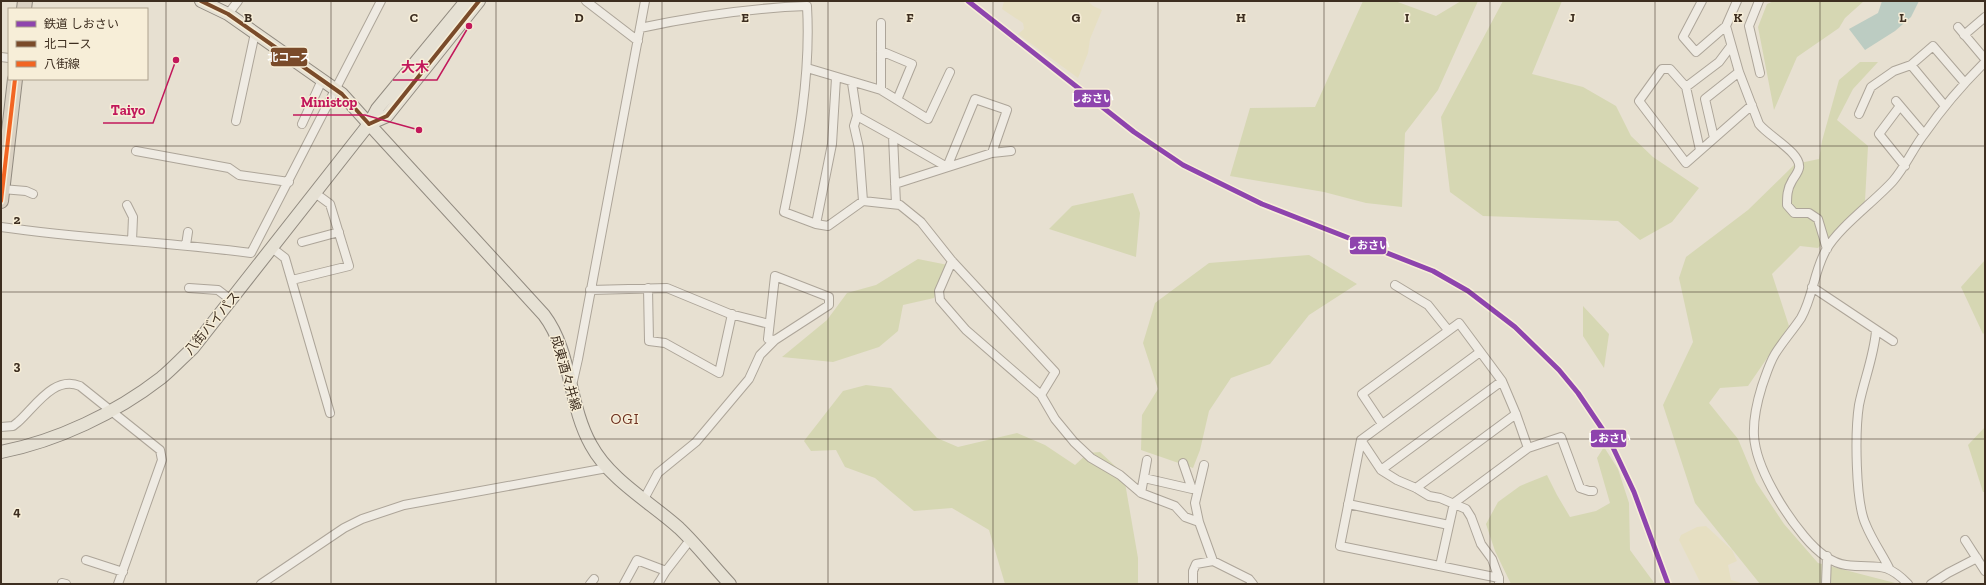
<svg xmlns="http://www.w3.org/2000/svg" width="1986" height="585" font-family="'Zilla Slab','Noto Sans JP',serif">
	<style>
		.farmland { fill: #e6dfc2 }
		.green { fill: #d6d7b3 }
		.water { fill: #bcccc2 }
		.lines { fill: none; stroke-linecap: round; stroke-linejoin: round }
		.street-casing { stroke: #ada599; stroke-width: 10 }
		.primary-casing { stroke: #928b80; stroke-width: 14 }
		.highway-casing { stroke: #928b80; stroke-width: 16 }
		.street { stroke: #efebe3; stroke-width: 8 }
		.primary { stroke: #e6e1d4; stroke-width: 12 }
		.highway { stroke: #dad1c2; stroke-width: 14 }
		.bus-1-casing { stroke: #f7eed8; stroke-width: 7 }
		.bus-2-casing { stroke: #f7eed8; stroke-width: 7 }
		.bus-1 { stroke: #7a4b2a; stroke-width: 4 }
		.bus-2 { stroke: #f26522; stroke-width: 4 }
		.rail-1-casing { stroke: #f7eed8; stroke-width: 8 }
		.rail-1 { stroke: #8e44ad; stroke-width: 5 }
		.grid { fill: none; stroke: #3d2e20; stroke-width: 1; stroke-opacity: 0.55 }
		.labels { text-anchor: middle; dominant-baseline: central; stroke-width: 3; stroke-linejoin: round; paint-order: stroke }
		.street-label { font-size: 13px; fill: #3d2e20; stroke: #f7eed8 }
		.quarter-label { font-size: 15px; letter-spacing: 1px; fill: #6b2e1e; stroke: #f7eed8 }
		.grid-label { font-size: 13px; text-anchor: middle; font-weight: bold; fill: #3d2e20; stroke: #f7eed8; stroke-width: 3; stroke-linejoin: round; paint-order: stroke }
		.leader { fill: none; stroke: #c2185b; stroke-width: 1.5 }
		.callout-dot { fill: #c2185b; stroke: #f7eed8; stroke-width: 1.5 }
		.callout-label { font-size: 14px; text-anchor: middle; font-weight: bold; fill: #c2185b; stroke: #f7eed8; stroke-width: 3; stroke-linejoin: round; paint-order: stroke }
		.line-badge { stroke: #f7eed8; stroke-width: 1.5 }
		.badge-label { font-size: 11px; text-anchor: middle; font-weight: bold; fill: #fff }
	</style>
	<rect width="100%" height="100%" fill="#e7e0d1"/>
	<path class="farmland" d="M 1004,1 L 1088,1 L 1093,6 L 1102,10 L 1090,39 L 1088,53 L 1078,78 L 1018,34 L 1024,29 L 1023,23 L 1002,9 Z
		M 1706,526 L 1732,550 L 1737,561 L 1728,565 L 1731,580 L 1745,584 L 1701,584 L 1679,540 L 1681,535 L 1697,527 Z"/>
	<path class="green" d="M 1363,1 L 1395,1 L 1436,16 L 1461,1 L 1478,1 L 1438,90 L 1405,133 L 1402,207 L 1366,203 L 1324,192 L 1230,176 L 1250,108 L 1315,107 Z
		M 1503,1 L 1562,1 L 1532,74 L 1583,87 L 1616,106 L 1631,136 L 1653,157 L 1699,188 L 1672,222 L 1640,240 L 1618,221 L 1483,216 L 1450,192 L 1441,117 Z
		M 1774,1 L 1864,1 L 1845,18 L 1839,28 L 1797,57 L 1774,110 L 1758,27 L 1767,4 Z
		M 1860,62 L 1878,62 L 1853,89 L 1837,120 L 1868,146 L 1865,201 L 1818,248 L 1800,246 L 1772,274 L 1789,326 L 1748,386 L 1720,388 L 1709,403 L 1738,439 L 1756,482 L 1784,524 L 1818,563 L 1899,584 L 1760,584 L 1695,503 L 1663,405 L 1693,342 L 1679,278 L 1686,257 L 1748,210 L 1795,164 L 1819,159 L 1822,141 L 1839,80 Z
		M 1133,193 L 1140,213 L 1136,257 L 1049,229 L 1072,206 Z
		M 1309,255 L 1357,284 L 1309,315 L 1270,364 L 1231,378 L 1209,411 L 1200,450 L 1193,468 L 1141,450 L 1142,415 L 1158,389 L 1143,343 L 1155,303 L 1209,263 Z
		M 918,259 L 948,265 L 934,298 L 903,305 L 898,331 L 879,347 L 833,362 L 782,357 L 827,320 L 847,293 L 876,285 Z
		M 1985,260 L 1985,332 L 1983,334 L 1961,287 Z
		M 1583,306 L 1609,334 L 1604,368 L 1583,336 Z
		M 866,385 L 891,388 L 937,438 L 958,447 L 1017,433 L 1045,445 L 1075,465 L 1088,453 L 1100,452 L 1115,466 L 1124,477 L 1138,558 L 1138,584 L 1005,584 L 989,530 L 952,508 L 914,511 L 875,478 L 845,467 L 836,450 L 811,451 L 804,441 L 843,391 Z
		M 1985,427 L 1985,492 L 1983,492 L 1968,445 Z
		M 1604,447 L 1618,469 L 1629,503 L 1630,550 L 1655,584 L 1511,584 L 1495,551 L 1486,524 L 1498,502 L 1520,486 L 1547,475 L 1557,495 L 1570,517 L 1596,511 L 1610,503 L 1597,458 Z"/>
	<path class="water" d="M 1882,1 L 1919,1 L 1911,17 L 1895,31 L 1865,50 L 1849,29 L 1878,13 Z"/>
	<g class="lines">
		<g class="street-casing">
			<path id="street" d="M 586,1 L 638,41
				M 1702,1 L 1683,37 L 1696,52 L 1726,26
				M 1737,1 L 1726,26 L 1739,72 L 1759,124 C 1768,136 1802,153 1799,168 C 1798,173 1794,177 1792,181 C 1787,189 1787,197 1787,205 L 1794,213 L 1809,213 L 1818,219 L 1827,249
				M 1759,1 L 1749,26 L 1760,73
				M 228,14 L 238,1
				M 881,23 L 881,90
				M 1958,27 L 1985,59
				M 640,28 C 696,16 750,8 807,6 C 811,76 798,144 784,212 L 816,224 L 832,144 L 836,78
				M 1964,35 L 1985,17
				M 881,51 L 912,64 L 897,100
				M 1,57 L 9,58
				M 1911,65 L 1945,106
				M 807,68 L 881,90 L 928,119 L 950,72
				M 852,83 L 857,116 L 854,126 L 859,148 L 863,201 L 900,205 L 921,222 L 952,261 L 1055,372 L 1041,395
				M 1686,87 L 1719,62 L 1731,46
				M 1896,101 L 1924,134
				M 1900,106 L 1879,134 L 1905,166
				M 1859,114 L 1871,87 L 1894,71 L 1911,65 L 1933,46 L 1964,82
				M 857,116 L 893,136 L 896,204
				M 236,121 L 255,33
				M 302,124 L 322,80
				M 893,136 L 947,167 L 975,99 L 1007,110 L 992,153
				M 1714,138 L 1705,99 L 1739,72
				M 1700,150 L 1686,87 L 1670,69 L 1662,69 L 1639,101 L 1686,163 L 1752,105
				M 136,151 L 229,168 L 239,175 L 289,182
				M 895,184 L 992,153 L 1011,151
				M 2,189 L 26,191 L 33,194
				M 127,205 L 133,217 L 132,241
				M 816,224 L 828,226 L 863,201
				M 1,227 C 84,239 168,242 251,253 L 381,1
				M 302,242 L 339,232
				M 186,245 L 188,232
				M 272,248 L 285,258 L 330,413
				M 952,261 L 939,291 L 940,300 L 966,330 L 1041,395 L 1055,419 L 1074,442 L 1091,458 L 1120,475 L 1141,493 L 1175,506 L 1185,517 L 1199,522 L 1213,561 L 1249,579 L 1253,584
				M 775,276 L 829,297 L 829,305 L 775,340 L 768,339 Z
				M 292,280 L 349,266 L 330,204 L 315,193
				M 1395,285 L 1428,305 L 1448,330
				M 1812,287 L 1893,341
				M 189,288 L 218,290 L 231,300
				M 648,288 L 649,341 L 665,343 L 719,373 L 732,314
				M 590,290 L 667,288 L 730,314 L 769,324
				M 1876,331 C 1874,356 1864,380 1859,405 C 1855,431 1855,502 1866,525 C 1872,540 1882,554 1889,568
				M 1480,352 L 1361,440 L 1340,546 L 1499,578
				M 570,382 L 573,381 L 578,359 L 645,1
				M 1382,424 L 1362,394 L 1459,323 L 1502,381 L 1516,414 L 1528,448
				M 1,427 L 13,426 L 18,422 C 35,407 54,375 80,386 L 160,450 L 162,460 L 118,584
				M 1361,440 L 1381,470 L 1397,480 L 1416,488 L 1429,496 L 1440,498 L 1466,509 L 1471,517 L 1481,544 L 1492,559 L 1499,578 L 1499,584
				M 1381,470 L 1502,381
				M 1144,478 L 1192,489 L 1183,463
				M 1416,488 L 1516,414
				M 1141,493 L 1147,460
				M 644,499 L 658,473 L 696,442 L 749,379 L 760,355 L 775,340
				M 1348,504 L 1449,525
				M 1199,522 L 1195,503 L 1204,465
				M 1965,540 L 1985,571
				M 86,560 L 123,572
				M 1440,566 L 1454,503 L 1528,448 L 1561,437 L 1580,488 L 1589,491 L 1593,491
				M 62,583 L 66,584
				M 261,584 L 344,528 L 362,519 L 404,505 L 607,468
				M 590,584 L 594,579
				M 624,584 L 637,560 L 666,571
				M 658,584 L 666,571 L 690,540
				M 1193,584 L 1193,571 L 1196,564 L 1213,561
				M 1826,584 L 1827,556
				M 1908,584 C 1884,559 1875,569 1846,565 C 1830,563 1814,548 1804,536 C 1784,512 1756,468 1754,436 C 1753,419 1757,402 1762,386 C 1766,375 1769,364 1775,354 C 1783,341 1793,330 1801,318 C 1813,297 1814,271 1826,250 C 1839,227 1874,202 1893,181 C 1906,166 1913,148 1925,133 C 1943,107 1963,84 1985,62
				M 1931,584 L 1948,573 L 1977,558"/>
		</g>
		<g class="primary-casing">
			<path id="primary" d="M 201,1 L 228,14 L 342,94 L 369,124 L 544,315 C 572,352 568,404 591,445 C 610,480 650,502 679,528 C 697,545 713,566 730,584
				M 369,124 L 387,116 L 479,1
				M 1,452 C 57,441 116,413 161,378 C 172,369 182,358 193,348 L 369,124 L 377,109 L 466,1"/>
		</g>
		<g class="highway-casing">
			<path id="highway" d="M 24,9 L 25,1
				M 1,201 L 15,79"/>
		</g>
		<use href="#street" class="street"/>
		<use href="#primary" class="primary"/>
		<use href="#highway" class="highway"/>
		<g class="bus-1-casing">
			<path id="bus-1" d="M 201,1 L 228,14 L 342,94 L 369,124
				M 369,124 L 387,116 L 479,1"/>
		</g>
		<g class="bus-2-casing">
			<path id="bus-2" d="M 1,201 L 15,79"/>
		</g>
		<use href="#bus-1" class="bus-1"/>
		<use href="#bus-2" class="bus-2"/>
		<g class="rail-1-casing">
			<path id="rail-1" d="M 968,1 L 1134,132 L 1183,165 L 1262,204 L 1433,271 L 1468,291 L 1515,327 L 1559,370 L 1578,393 L 1609,439 L 1634,492 L 1668,584"/>
		</g>
		<use href="#rail-1" class="rail-1"/>
	</g>
	<path class="grid" d="M 166,1 L 166,584M 331,1 L 331,584M 496,1 L 496,584M 662,1 L 662,584M 828,1 L 828,584M 993,1 L 993,584M 1158,1 L 1158,584M 1324,1 L 1324,584M 1490,1 L 1490,584M 1655,1 L 1655,584M 1820,1 L 1820,584M 1,146 L 1985,146M 1,292 L 1985,292M 1,439 L 1985,439"/>
	<g class="labels">
		<g class="street-label">
			<text transform="translate(212 323) rotate(-50)">八街バイパス</text>
			<text transform="translate(566 373) rotate(74)">成東酒々井線</text>
		</g>
		<g class="quarter-label">
			<text x="625" y="419">OGI</text>
		</g>
	</g>
	<g class="grid-label">
		<text x="248" y="22">B</text>
		<text x="414" y="22">C</text>
		<text x="579" y="22">D</text>
		<text x="745" y="22">E</text>
		<text x="910" y="22">F</text>
		<text x="1076" y="22">G</text>
		<text x="1241" y="22">H</text>
		<text x="1407" y="22">I</text>
		<text x="1572" y="22">J</text>
		<text x="1738" y="22">K</text>
		<text x="1903" y="22">L</text>
		<text x="17" y="224">2</text>
		<text x="17" y="370">3</text>
		<text x="17" y="516">4</text>
	</g>
	<path class="leader" d="M469 26L437 80H393M419 130L365 115H293M176 60L153 123H103"/>
	<g class="callout-dot">
		<circle cx="469" cy="26" r="4"/>
		<circle cx="419" cy="130" r="4"/>
		<circle cx="176" cy="60" r="4"/>
	</g>
	<g class="callout-label">
		<text x="415" y="72">大木</text>
		<text x="329" y="107">Ministop</text>
		<text x="128" y="115">Taiyo</text>
	</g>
	<g class="line-badge">
		<rect x="270" y="47" width="38" height="20" rx="4" fill="#7a4b2a"/>
		<rect x="1073" y="89" width="38" height="19" rx="4" fill="#8e44ad"/>
		<rect x="1349" y="236" width="38" height="19" rx="4" fill="#8e44ad"/>
		<rect x="1590" y="429" width="37" height="19" rx="4" fill="#8e44ad"/>
	</g>
	<g class="badge-label">
		<text x="289" y="61">北コース</text>
		<text x="1092" y="102">しおさい</text>
		<text x="1368" y="249">しおさい</text>
		<text x="1609" y="442">しおさい</text>
	</g>
	<rect width="1986" height="585" fill="none" stroke="#3d2e20" stroke-width="4"/>
	<rect x="8" y="8" width="140" height="72" fill="#f7eed8" stroke="#ada18e"/>
	<rect x="16" y="21" width="20" height="6" fill="#8e44ad" stroke="#ada18e"/>
	<text x="44" y="28" font-size="12" fill="#3d2e20">鉄道 しおさい</text>
	<rect x="16" y="41" width="20" height="6" fill="#7a4b2a" stroke="#ada18e"/>
	<text x="44" y="48" font-size="12" fill="#3d2e20">北コース</text>
	<rect x="16" y="61" width="20" height="6" fill="#f26522" stroke="#ada18e"/>
	<text x="44" y="68" font-size="12" fill="#3d2e20">八街線</text>
</svg>
